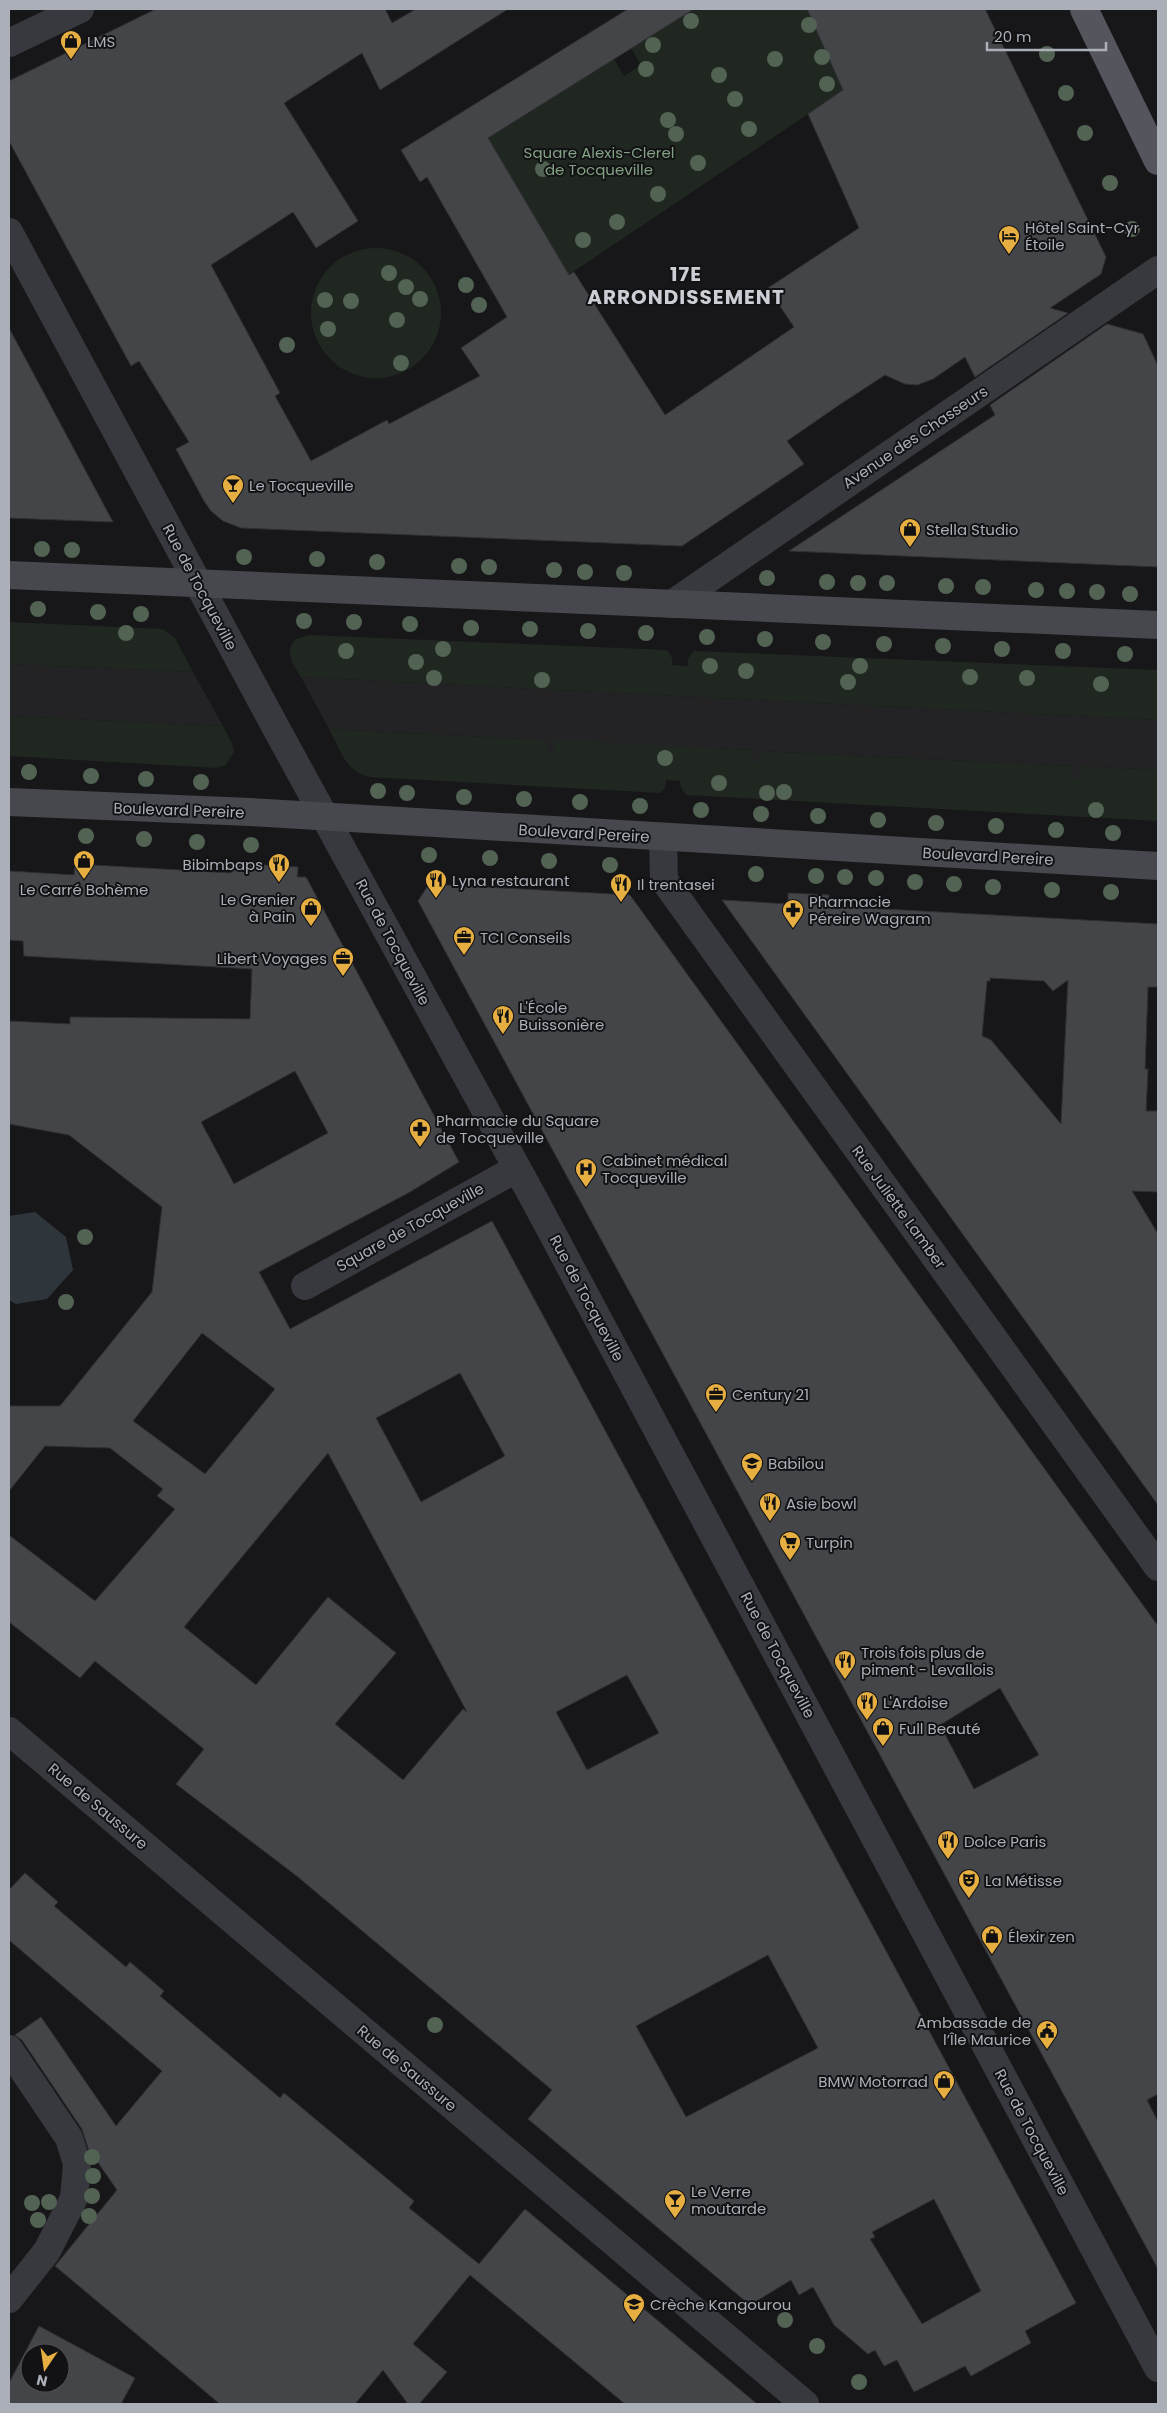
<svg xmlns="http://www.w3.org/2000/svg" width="1167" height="2413" font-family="Poppins,sans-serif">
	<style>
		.built { fill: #232326 }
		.green { fill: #1f2720 }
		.water { fill: #2e363c }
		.building { fill: #444549; stroke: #313135; fill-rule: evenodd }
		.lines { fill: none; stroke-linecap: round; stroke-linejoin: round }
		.minor { stroke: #38393e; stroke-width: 28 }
		.secondary { stroke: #47484e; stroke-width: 28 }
		.primary { stroke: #55565d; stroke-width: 28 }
		.tree { fill: #526354 }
		.labels { text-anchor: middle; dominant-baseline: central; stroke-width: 4; stroke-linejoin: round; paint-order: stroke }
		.poi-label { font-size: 15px; fill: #aaafb8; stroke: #121214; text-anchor: start }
		.park-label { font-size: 15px; fill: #83a284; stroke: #121214 }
		.street-label { font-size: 15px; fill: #aaafb8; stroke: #121214 }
		.district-label { font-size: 20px; font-weight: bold; letter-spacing: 1px; fill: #cbced4; stroke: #121214 }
	</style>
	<rect width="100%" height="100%" fill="#171719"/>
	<path class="built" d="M 9,664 L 193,672 L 223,726 L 9,716 Z
		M 301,677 L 1158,720 L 1158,770 L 1082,766 L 1081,778 L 1072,778 L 1072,766 L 763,751 L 760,762 L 754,762 L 752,750 L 556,741 L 555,752 L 546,751 L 546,740 L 329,729 Z"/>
	<path class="green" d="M 694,9 L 807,9 L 844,90 L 567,276 L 542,230 L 486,140 L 614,59 L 624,76 L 641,65 L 631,48 Z
		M311 313a65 65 0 1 1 130 0a65 65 0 1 1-130 0Z
		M 9,622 L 163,629 L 175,638 L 193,672 L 9,664 Z
		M 309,635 L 667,650 L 672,658 L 672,665 L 688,666 L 688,658 L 694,651 L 1158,670 L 1158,720 L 301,677 C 293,664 283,652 296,639 Z
		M 9,716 L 223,726 L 232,743 L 234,752 L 226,765 L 216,768 L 9,756 Z
		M 329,729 L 547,740 L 546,751 L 554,752 L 556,740 L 752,750 L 754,762 L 760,762 L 762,751 L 1072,766 L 1072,778 L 1081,778 L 1081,766 L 1158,770 L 1158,821 L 686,795 L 681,788 L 680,781 L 666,780 L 665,788 L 660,793 L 369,777 C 346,772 339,748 329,729 Z"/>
	<path class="water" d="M 35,1212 L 66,1237 L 73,1270 L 47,1299 L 16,1304 L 9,1300 L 9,1216 Z"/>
	<path class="building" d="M 156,9 L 385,9 L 392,23 L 416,9 L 508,9 L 380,90 L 362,53 L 284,103 L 358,221 L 316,248 L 293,212 L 211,265 L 280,393 L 275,396 L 311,461 L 387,420 L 389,424 L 480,376 L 461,348 L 507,317 L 427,177 L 420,182 L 401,150 L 628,9 L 694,9 L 488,138 L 569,275 L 574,272 L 665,415 L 794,327 L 768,288 L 859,228 L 808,114 L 843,90 L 807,9 L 985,9 L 1106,257 L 1101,274 L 1050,308 L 1068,313 L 975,377 L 965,357 L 933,379 L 917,385 L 905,384 L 885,375 L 839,405 L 787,441 L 804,464 L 682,546 L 241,528 L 223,521 L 211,511 L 204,501 L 176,449 L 189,442 L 139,361 L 131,366 L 9,141 L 9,81 Z
		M 1107,324 L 1143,334 L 1158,366 L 1158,567 L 789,551 L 995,415 L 990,405 Z
		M 9,328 L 98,494 L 113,522 L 9,518 Z
		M 231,863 L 298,867 L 297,877 L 306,877 L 459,1162 L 410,1192 L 259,1272 L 290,1329 L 492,1221 L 1076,2303 L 1025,2331 L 1031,2343 L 971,2376 L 965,2366 L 914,2392 L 897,2360 L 884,2366 L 875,2350 L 868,2354 L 834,2325 L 813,2287 L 799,2295 L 791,2280 L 750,2305 L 528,2119 L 552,2090 L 298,1877 L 176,1784 L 204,1749 L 95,1661 L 80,1678 L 9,1622 L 9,1535 L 95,1601 L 175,1509 L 157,1496 L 163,1489 L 110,1448 L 45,1446 L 9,1491 L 9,1406 L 60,1406 L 152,1292 L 162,1207 L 69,1135 L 9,1124 L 9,1021 L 70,1024 L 70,1017 L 250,1019 L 252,969 L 24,956 L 23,941 L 9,940 L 9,871 L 74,875 L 75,864 L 231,873 ZM 295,1071 L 328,1133 L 234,1184 L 201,1122 ZM 202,1333 L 275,1389 L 205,1474 L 133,1421 ZM 460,1373 L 505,1456 L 421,1502 L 376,1418 ZM 328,1453 L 467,1712 L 463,1709 L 403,1780 L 335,1724 L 396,1653 L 328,1597 L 256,1685 L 184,1627 ZM 627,1675 L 659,1733 L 587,1770 L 556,1712 ZM 768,1955 L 818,2048 L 686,2117 L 636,2026 ZM 934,2199 L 981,2291 L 922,2324 L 870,2239 L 875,2237 L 872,2232 Z
		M 429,884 L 630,895 L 1158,1626 L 1158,2094 L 1147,2100 L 1158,2122 L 1158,2269 L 418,901 ZM 1000,1688 L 1039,1755 L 974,1789 L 940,1725 Z
		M 788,893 L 829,895 L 828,906 L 1158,924 L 1158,987 L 1148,987 L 1145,1069 L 1148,1069 L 1146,1111 L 1158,1111 L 1158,1192 L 1132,1191 L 1158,1234 L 1158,1505 L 722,900 L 788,904 ZM 990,978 L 1044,981 L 1053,991 L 1068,980 L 1061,1124 L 991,1040 L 982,1036 L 987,981 L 990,981 Z
		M 25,1873 L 58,1902 L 54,1906 L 126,1967 L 130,1962 L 164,1991 L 160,1996 L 280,2098 L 284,2093 L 414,2201 L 409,2208 L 479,2264 L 525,2209 L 757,2404 L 625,2404 L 470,2275 L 413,2344 L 447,2372 L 419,2404 L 408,2404 L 383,2370 L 355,2404 L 220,2404 L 55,2266 L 117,2190 L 88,2148 L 82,2129 L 22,2040 L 15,2035 L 41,2017 L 116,2126 L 162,2071 L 9,1940 L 9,1890 Z
		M 39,2326 L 135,2378 L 121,2404 L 9,2404 L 9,2383 ZM 30,2353 L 60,2353 L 60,2383 L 30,2383 Z"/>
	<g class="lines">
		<path class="minor" d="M 9,43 L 80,9
			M 9,232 L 276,728 L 534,1199 L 1158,2368
			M 672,604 L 1158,270
			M 663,838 L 664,880 L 1158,1567
			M 305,1286 L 516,1169
			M 9,1731 L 805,2404
			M 9,2049 L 69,2138 L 77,2164 L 74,2198 L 47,2251 L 9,2299"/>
		<path class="secondary" d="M 9,575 L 1158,625
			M 9,802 L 250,812 L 1158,866"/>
		<path class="primary" d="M 1084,9 L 1158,161"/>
	</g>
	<g class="tree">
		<circle cx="691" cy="21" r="8"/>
		<circle cx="809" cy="25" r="8"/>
		<circle cx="653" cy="45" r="8"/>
		<circle cx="1047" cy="54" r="8"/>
		<circle cx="822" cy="57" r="8"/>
		<circle cx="775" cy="59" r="8"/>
		<circle cx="646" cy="69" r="8"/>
		<circle cx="719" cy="75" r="8"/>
		<circle cx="827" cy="84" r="8"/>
		<circle cx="1066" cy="93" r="8"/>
		<circle cx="735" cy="99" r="8"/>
		<circle cx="668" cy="120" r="8"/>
		<circle cx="749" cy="129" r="8"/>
		<circle cx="1085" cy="133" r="8"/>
		<circle cx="676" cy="134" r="8"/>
		<circle cx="698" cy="163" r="8"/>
		<circle cx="543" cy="169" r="8"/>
		<circle cx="1110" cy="183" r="8"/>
		<circle cx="658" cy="194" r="8"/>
		<circle cx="617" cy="222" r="8"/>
		<circle cx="1132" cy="229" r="8"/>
		<circle cx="583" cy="240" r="8"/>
		<circle cx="389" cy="273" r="8"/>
		<circle cx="466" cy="285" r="8"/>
		<circle cx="406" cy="287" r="8"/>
		<circle cx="420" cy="299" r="8"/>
		<circle cx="325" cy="300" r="8"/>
		<circle cx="351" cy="301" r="8"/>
		<circle cx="479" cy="305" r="8"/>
		<circle cx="397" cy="320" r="8"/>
		<circle cx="328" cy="329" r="8"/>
		<circle cx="287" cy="345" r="8"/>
		<circle cx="401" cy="363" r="8"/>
		<circle cx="42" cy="549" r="8"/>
		<circle cx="72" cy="550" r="8"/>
		<circle cx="244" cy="557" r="8"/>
		<circle cx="317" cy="559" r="8"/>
		<circle cx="377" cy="562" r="8"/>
		<circle cx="459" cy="566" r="8"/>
		<circle cx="489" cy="567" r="8"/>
		<circle cx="554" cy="570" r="8"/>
		<circle cx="585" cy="572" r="8"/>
		<circle cx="624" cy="573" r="8"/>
		<circle cx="767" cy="578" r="8"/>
		<circle cx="827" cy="582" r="8"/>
		<circle cx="858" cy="583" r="8"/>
		<circle cx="887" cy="583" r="8"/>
		<circle cx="946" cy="586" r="8"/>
		<circle cx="983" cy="587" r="8"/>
		<circle cx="1036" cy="590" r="8"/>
		<circle cx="1067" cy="591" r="8"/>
		<circle cx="1097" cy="592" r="8"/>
		<circle cx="1130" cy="594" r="8"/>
		<circle cx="38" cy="609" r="8"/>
		<circle cx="98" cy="612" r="8"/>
		<circle cx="141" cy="614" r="8"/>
		<circle cx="304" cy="621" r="8"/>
		<circle cx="354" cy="622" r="8"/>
		<circle cx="410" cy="624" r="8"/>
		<circle cx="471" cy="628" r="8"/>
		<circle cx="530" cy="629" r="8"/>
		<circle cx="588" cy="631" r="8"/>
		<circle cx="126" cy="633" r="8"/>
		<circle cx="646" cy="633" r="8"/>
		<circle cx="707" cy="637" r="8"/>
		<circle cx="765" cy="639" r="8"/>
		<circle cx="823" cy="642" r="8"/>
		<circle cx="884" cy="644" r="8"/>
		<circle cx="943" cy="646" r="8"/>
		<circle cx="443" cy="649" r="8"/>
		<circle cx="1002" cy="649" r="8"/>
		<circle cx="346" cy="651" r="8"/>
		<circle cx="1063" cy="651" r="8"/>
		<circle cx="1125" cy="654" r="8"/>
		<circle cx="416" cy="662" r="8"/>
		<circle cx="710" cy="666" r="8"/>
		<circle cx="860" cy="666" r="8"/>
		<circle cx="746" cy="671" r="8"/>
		<circle cx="970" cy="677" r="8"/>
		<circle cx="434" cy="678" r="8"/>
		<circle cx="1027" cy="678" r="8"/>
		<circle cx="542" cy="680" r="8"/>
		<circle cx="848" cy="682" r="8"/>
		<circle cx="1101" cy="684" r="8"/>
		<circle cx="665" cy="758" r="8"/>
		<circle cx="29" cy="772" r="8"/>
		<circle cx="91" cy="776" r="8"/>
		<circle cx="146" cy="779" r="8"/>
		<circle cx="201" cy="782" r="8"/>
		<circle cx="719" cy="783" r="8"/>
		<circle cx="378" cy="791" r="8"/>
		<circle cx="784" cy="792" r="8"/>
		<circle cx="407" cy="793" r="8"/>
		<circle cx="767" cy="793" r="8"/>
		<circle cx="464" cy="797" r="8"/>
		<circle cx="524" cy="799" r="8"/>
		<circle cx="580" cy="802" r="8"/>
		<circle cx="640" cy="806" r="8"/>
		<circle cx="701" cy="810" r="8"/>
		<circle cx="1096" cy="810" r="8"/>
		<circle cx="761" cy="814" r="8"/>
		<circle cx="818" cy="816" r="8"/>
		<circle cx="878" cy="820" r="8"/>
		<circle cx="936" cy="823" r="8"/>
		<circle cx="996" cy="826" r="8"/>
		<circle cx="1056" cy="830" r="8"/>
		<circle cx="1113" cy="833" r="8"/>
		<circle cx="86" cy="836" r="8"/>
		<circle cx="144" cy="839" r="8"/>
		<circle cx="197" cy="842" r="8"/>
		<circle cx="251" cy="845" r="8"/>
		<circle cx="429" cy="855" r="8"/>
		<circle cx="490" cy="858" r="8"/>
		<circle cx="549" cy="861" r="8"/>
		<circle cx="610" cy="865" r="8"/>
		<circle cx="756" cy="874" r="8"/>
		<circle cx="816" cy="876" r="8"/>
		<circle cx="845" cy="877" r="8"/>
		<circle cx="876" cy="878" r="8"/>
		<circle cx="915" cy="882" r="8"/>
		<circle cx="954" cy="884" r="8"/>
		<circle cx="993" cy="887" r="8"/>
		<circle cx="1052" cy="890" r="8"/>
		<circle cx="1111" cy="892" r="8"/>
		<circle cx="85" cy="1237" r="8"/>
		<circle cx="66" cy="1302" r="8"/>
		<circle cx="435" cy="2025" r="8"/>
		<circle cx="92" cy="2157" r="8"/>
		<circle cx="93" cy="2176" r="8"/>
		<circle cx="92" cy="2196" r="8"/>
		<circle cx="49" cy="2202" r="8"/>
		<circle cx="32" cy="2203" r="8"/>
		<circle cx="89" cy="2216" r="8"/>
		<circle cx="38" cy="2220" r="8"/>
		<circle cx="785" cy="2320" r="8"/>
		<circle cx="817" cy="2346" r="8"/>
		<circle cx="859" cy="2382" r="8"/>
	</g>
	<defs>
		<g id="shop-pin" transform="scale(1.125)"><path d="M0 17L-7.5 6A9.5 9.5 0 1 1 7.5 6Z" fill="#e7af41" stroke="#121214"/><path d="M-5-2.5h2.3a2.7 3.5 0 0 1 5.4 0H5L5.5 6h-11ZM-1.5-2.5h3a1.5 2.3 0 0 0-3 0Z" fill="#111"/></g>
		<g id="hotel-pin" transform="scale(1.125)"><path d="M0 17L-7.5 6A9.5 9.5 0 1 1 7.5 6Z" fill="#e7af41" stroke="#121214"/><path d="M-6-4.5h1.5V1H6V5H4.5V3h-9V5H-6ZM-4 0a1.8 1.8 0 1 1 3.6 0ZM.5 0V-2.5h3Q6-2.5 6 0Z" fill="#111"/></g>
		<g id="bar-pin" transform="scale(1.125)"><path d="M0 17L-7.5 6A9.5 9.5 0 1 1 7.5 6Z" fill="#e7af41" stroke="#121214"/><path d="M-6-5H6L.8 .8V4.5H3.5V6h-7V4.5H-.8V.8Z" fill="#111"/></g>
		<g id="restaurant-pin" transform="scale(1.125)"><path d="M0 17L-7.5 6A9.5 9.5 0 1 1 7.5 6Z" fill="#e7af41" stroke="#121214"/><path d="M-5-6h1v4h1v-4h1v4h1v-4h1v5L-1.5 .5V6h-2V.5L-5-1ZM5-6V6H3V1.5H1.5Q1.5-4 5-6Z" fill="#111"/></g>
		<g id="pharmacy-pin" transform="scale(1.125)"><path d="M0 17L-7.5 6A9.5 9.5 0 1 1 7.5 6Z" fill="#e7af41" stroke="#121214"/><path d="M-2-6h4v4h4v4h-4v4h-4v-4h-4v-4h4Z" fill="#111"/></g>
		<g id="office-pin" transform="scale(1.125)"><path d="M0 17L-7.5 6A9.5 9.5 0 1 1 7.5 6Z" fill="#e7af41" stroke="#121214"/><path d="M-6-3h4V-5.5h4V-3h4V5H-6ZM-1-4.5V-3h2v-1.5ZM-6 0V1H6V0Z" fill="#111"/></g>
		<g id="hospital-pin" transform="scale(1.125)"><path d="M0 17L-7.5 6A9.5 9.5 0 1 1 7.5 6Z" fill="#e7af41" stroke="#121214"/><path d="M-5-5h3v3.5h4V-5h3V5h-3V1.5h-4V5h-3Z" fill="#111"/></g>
		<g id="school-pin" transform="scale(1.125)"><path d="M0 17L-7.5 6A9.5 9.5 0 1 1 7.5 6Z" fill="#e7af41" stroke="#121214"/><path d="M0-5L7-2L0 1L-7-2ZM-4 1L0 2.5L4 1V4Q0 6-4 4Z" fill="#111"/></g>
		<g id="supermarket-pin" transform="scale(1.125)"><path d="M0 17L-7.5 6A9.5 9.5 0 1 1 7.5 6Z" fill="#e7af41" stroke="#121214"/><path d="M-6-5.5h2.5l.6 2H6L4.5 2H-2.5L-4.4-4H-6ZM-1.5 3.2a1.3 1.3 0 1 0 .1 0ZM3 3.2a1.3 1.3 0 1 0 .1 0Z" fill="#111"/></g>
		<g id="theatre-pin" transform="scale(1.125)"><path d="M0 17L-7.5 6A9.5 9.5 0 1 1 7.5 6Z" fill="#e7af41" stroke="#121214"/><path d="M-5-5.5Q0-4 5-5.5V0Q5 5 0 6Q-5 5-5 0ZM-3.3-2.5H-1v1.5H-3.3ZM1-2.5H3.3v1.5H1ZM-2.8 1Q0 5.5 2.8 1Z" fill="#111"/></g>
		<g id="civic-pin" transform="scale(1.125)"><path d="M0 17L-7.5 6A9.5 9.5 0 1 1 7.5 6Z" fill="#e7af41" stroke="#121214"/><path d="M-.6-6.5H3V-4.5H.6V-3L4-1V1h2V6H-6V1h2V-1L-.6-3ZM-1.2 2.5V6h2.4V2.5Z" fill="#111"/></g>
	</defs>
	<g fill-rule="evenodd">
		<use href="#shop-pin" x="71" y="41"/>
		<use href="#hotel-pin" x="1009" y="236"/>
		<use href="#bar-pin" x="233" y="485"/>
		<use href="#shop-pin" x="910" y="529"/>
		<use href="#shop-pin" x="84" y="861"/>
		<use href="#restaurant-pin" x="279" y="864"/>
		<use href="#restaurant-pin" x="436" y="880"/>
		<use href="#restaurant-pin" x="621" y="884"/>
		<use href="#shop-pin" x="311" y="908"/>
		<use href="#pharmacy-pin" x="793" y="910"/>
		<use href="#office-pin" x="464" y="937"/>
		<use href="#office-pin" x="343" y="958"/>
		<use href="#restaurant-pin" x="503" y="1016"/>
		<use href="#pharmacy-pin" x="420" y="1129"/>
		<use href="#hospital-pin" x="586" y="1169"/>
		<use href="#office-pin" x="716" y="1394"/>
		<use href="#school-pin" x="752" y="1463"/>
		<use href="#restaurant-pin" x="770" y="1503"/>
		<use href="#supermarket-pin" x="790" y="1542"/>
		<use href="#restaurant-pin" x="845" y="1661"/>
		<use href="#restaurant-pin" x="867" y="1702"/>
		<use href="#shop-pin" x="883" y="1728"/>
		<use href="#restaurant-pin" x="948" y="1841"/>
		<use href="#theatre-pin" x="969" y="1880"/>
		<use href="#shop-pin" x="992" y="1936"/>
		<use href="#civic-pin" x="1047" y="2031"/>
		<use href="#shop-pin" x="944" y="2081"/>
		<use href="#bar-pin" x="675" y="2200"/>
		<use href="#school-pin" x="634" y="2304"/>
	</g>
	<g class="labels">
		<g class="poi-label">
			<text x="87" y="41">LMS</text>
			<text x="1025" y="227">Hôtel Saint-Cyr<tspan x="1025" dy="17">Étoile</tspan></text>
			<text x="249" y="485">Le Tocqueville</text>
			<text x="926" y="529">Stella Studio</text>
			<text x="263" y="864" text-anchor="end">Bibimbaps</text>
			<text x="452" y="880">Lyna restaurant</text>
			<text x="637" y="884">Il trentasei</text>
			<text x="84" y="889" text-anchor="middle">Le Carré Bohème</text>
			<text x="295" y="899" text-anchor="end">Le Grenier<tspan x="295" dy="17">à Pain</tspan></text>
			<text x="809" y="901">Pharmacie<tspan x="809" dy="17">Péreire Wagram</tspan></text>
			<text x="480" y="937">TCI Conseils</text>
			<text x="327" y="958" text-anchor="end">Libert Voyages</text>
			<text x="519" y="1007">L'École<tspan x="519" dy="17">Buissonière</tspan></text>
			<text x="436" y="1120">Pharmacie du Square<tspan x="436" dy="17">de Tocqueville</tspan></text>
			<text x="602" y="1160">Cabinet médical<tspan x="602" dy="17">Tocqueville</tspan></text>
			<text x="732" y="1394">Century 21</text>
			<text x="768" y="1463">Babilou</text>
			<text x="786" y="1503">Asie bowl</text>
			<text x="806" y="1542">Turpin</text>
			<text x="861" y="1652">Trois fois plus de<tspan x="861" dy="17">piment - Levallois</tspan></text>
			<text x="883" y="1702">L'Ardoise</text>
			<text x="899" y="1728">Full Beauté</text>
			<text x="964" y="1841">Dolce Paris</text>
			<text x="985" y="1880">La Métisse</text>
			<text x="1008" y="1936">Élexir zen</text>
			<text x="1031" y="2022" text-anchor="end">Ambassade de<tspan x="1031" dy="17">l’Île Maurice</tspan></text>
			<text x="928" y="2081" text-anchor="end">BMW Motorrad</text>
			<text x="691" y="2191">Le Verre<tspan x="691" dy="17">moutarde</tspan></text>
			<text x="650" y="2304">Crèche Kangourou</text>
		</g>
		<g class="park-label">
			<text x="599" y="152">Square Alexis-Clerel<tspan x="599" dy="17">de Tocqueville</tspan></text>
		</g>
		<g class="street-label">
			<text transform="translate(915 437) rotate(-34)">Avenue des Chasseurs</text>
			<text transform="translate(200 587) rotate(62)">Rue de Tocqueville</text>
			<text transform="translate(179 810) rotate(2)">Boulevard Pereire</text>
			<text transform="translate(584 833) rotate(3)">Boulevard Pereire</text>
			<text transform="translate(988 856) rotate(3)">Boulevard Pereire</text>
			<text transform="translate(393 942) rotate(62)">Rue de Tocqueville</text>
			<text transform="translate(899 1207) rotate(54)">Rue Juliette Lamber</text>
			<text transform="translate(410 1227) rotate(-29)">Square de Tocqueville</text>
			<text transform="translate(587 1298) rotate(62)">Rue de Tocqueville</text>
			<text transform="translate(778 1655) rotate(62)">Rue de Tocqueville</text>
			<text transform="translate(98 1806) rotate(40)">Rue de Saussure</text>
			<text transform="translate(407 2068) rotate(40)">Rue de Saussure</text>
			<text transform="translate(1032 2132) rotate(62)">Rue de Tocqueville</text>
		</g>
		<g class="district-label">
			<text x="686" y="274">17E<tspan x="686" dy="23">ARRONDISSEMENT</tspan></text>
		</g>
	</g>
	<rect width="1167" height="2413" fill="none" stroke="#aaafb8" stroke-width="20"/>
	<g transform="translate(45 2368) rotate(193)"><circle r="24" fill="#121214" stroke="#4f5156"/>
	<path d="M0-4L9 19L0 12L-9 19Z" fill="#e7af41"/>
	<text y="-8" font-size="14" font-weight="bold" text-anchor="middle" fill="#aaafb8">N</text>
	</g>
	<path d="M987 42v8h119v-8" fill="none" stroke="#aaafb8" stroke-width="2.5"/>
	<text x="994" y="42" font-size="15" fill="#aaafb8" stroke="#121214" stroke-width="4" paint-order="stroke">20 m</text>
</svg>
